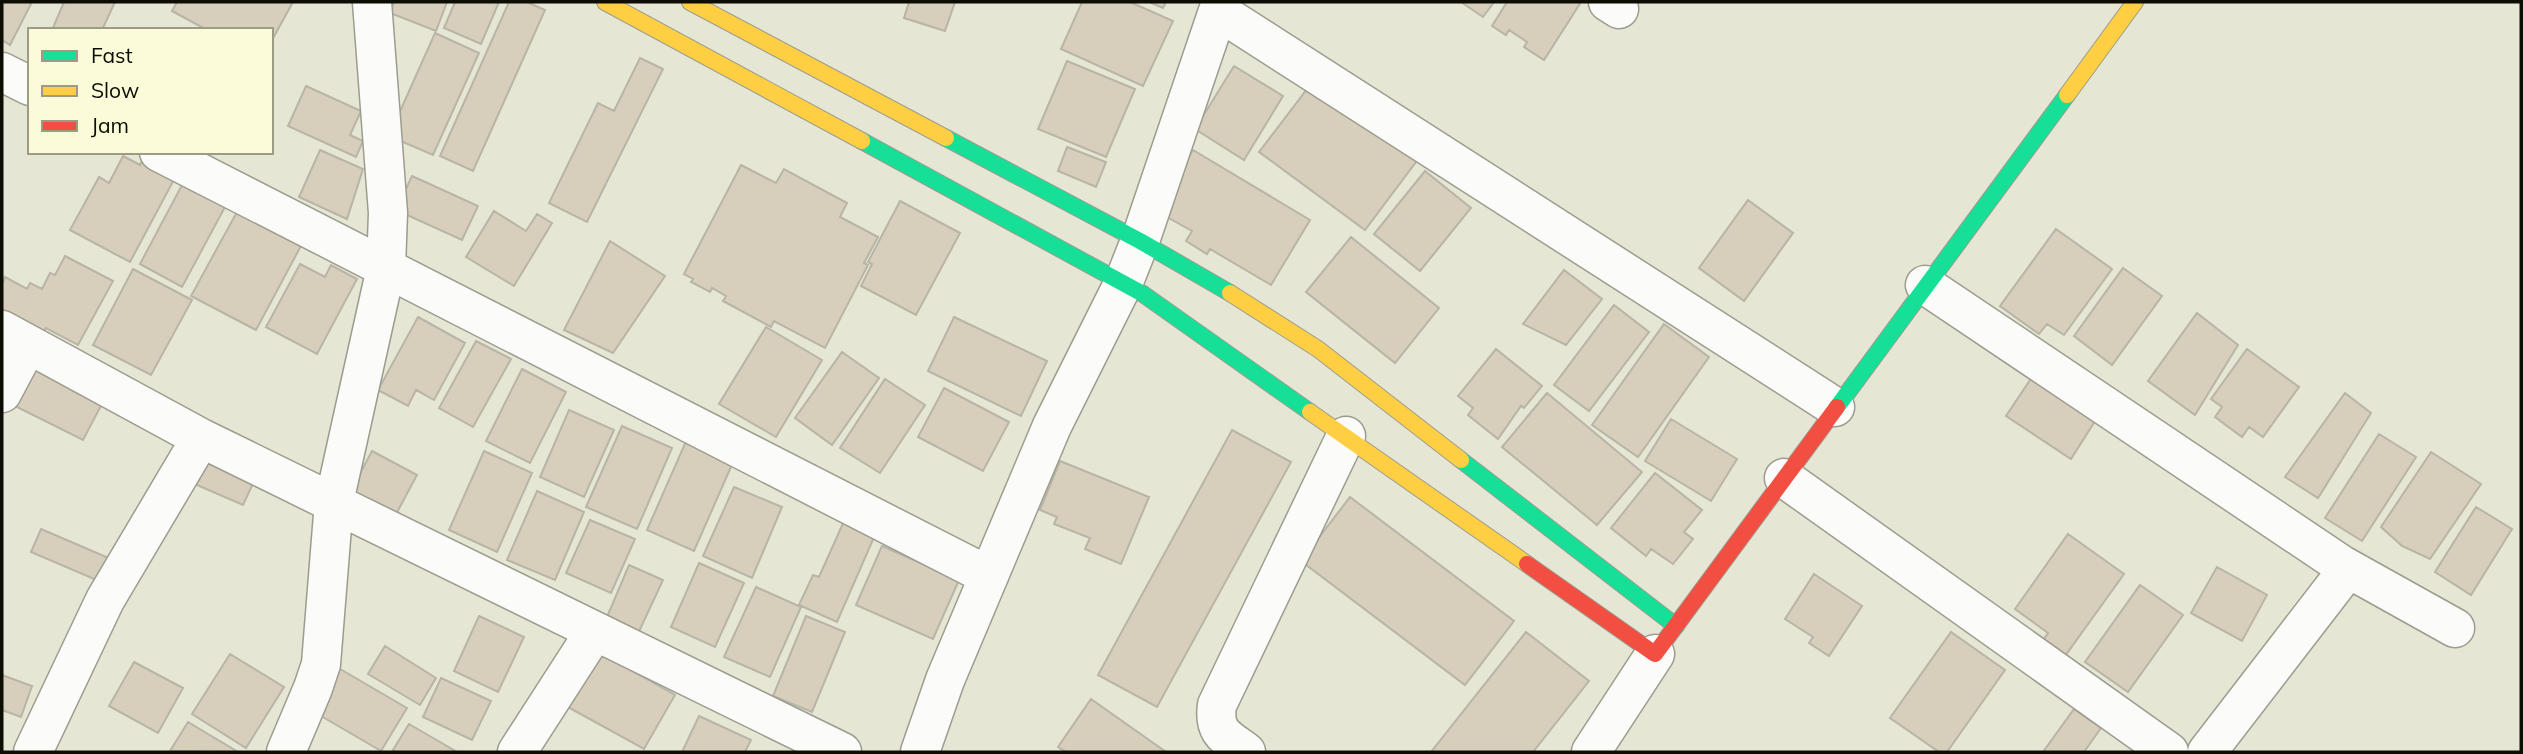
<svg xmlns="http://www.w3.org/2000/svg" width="2523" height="754" font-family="Mulish,sans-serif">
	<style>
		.building { fill: #d7cebb; stroke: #b8b4a7; stroke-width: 2 }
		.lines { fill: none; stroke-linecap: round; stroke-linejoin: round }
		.street-casing { stroke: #9c9c8f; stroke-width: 41 }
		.fast-casing { stroke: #9c9c8f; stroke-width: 18 }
		.slow-casing { stroke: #9c9c8f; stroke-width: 18 }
		.jam-casing { stroke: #9c9c8f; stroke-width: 18 }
		.street { stroke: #fbfbf9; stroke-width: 38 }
		.fast { stroke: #16e098; stroke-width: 16 }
		.slow { stroke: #ffcf43; stroke-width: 16 }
		.jam { stroke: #f24e42; stroke-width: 16 }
	</style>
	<rect width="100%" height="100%" fill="#e6e6d4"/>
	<path class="building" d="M 2,2 L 32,2 L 10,45 L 2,40 Z
		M 64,2 L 115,2 L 102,30 L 52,30 Z
		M 177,2 L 293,2 L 271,42 L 271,30 L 207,30 L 172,11 Z
		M 394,2 L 447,2 L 436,31 L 390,13 Z
		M 455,2 L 499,2 L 481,44 L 444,28 Z
		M 509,2 L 527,2 L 545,10 L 473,171 L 440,156 Z
		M 909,2 L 955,2 L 945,31 L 904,18 Z
		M 1082,2 L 1130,2 L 1173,21 L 1143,86 L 1061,49 Z
		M 1149,2 L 1166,2 L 1163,8 Z
		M 1461,2 L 1494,2 L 1483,17 Z
		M 1507,2 L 1581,2 L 1544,60 L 1524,47 L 1527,42 L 1509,30 L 1506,35 L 1492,26 Z
		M 435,33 L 479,53 L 433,155 L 389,136 Z
		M 640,58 L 663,69 L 587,222 L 549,203 L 598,103 L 614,111 Z
		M 1067,61 L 1135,89 L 1106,157 L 1038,129 Z
		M 1234,66 L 1283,96 L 1244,160 L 1195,129 Z
		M 1314,80 L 1419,158 L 1365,230 L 1259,152 Z
		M 306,86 L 361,111 L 350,135 L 363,141 L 356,157 L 288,126 Z
		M 1067,147 L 1106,162 L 1096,187 L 1058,171 Z
		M 320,150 L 363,169 L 347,219 L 299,197 Z
		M 1193,150 L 1310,220 L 1271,285 L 1210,249 L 1207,254 L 1186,241 L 1192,231 L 1156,211 Z
		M 123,156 L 140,165 L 144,156 L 177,174 L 130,262 L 70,230 L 99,177 L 109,183 Z
		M 741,165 L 776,183 L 784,169 L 847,203 L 840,217 L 878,237 L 864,263 L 868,265 L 825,348 L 774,321 L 771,327 L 723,301 L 726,296 L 712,288 L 710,292 L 691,282 L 693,279 L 684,274 Z
		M 1425,171 L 1471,208 L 1420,271 L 1374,234 Z
		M 412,176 L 478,206 L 462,240 L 396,210 Z
		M 182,185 L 225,207 L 182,287 L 140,264 Z
		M 1748,200 L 1793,233 L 1744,301 L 1699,268 Z
		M 900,201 L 960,233 L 916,315 L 861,286 L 872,264 L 868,262 Z
		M 238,210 L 302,244 L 256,330 L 191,296 Z
		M 494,211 L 526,231 L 537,214 L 552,223 L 514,286 L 466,257 Z
		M 2056,229 L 2112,269 L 2064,335 L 2047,324 L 2039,334 L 2000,306 Z
		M 1351,237 L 1439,308 L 1395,363 L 1306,292 Z
		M 610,241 L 665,276 L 613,353 L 564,330 Z
		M 65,256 L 113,281 L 78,345 L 46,328 L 41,336 L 2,315 L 2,284 L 5,277 L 27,289 L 30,283 L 42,289 L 50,273 L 55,275 Z
		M 300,264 L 325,277 L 331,265 L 357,279 L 317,354 L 266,327 Z
		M 2123,268 L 2162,296 L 2112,365 L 2074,336 Z
		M 133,269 L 192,300 L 151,375 L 93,345 Z
		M 1564,270 L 1602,299 L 1566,345 L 1523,324 Z
		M 1614,305 L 1649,332 L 1589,411 L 1554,385 Z
		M 2197,313 L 2238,345 L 2195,415 L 2148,381 Z
		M 418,317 L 465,343 L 434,400 L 416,390 L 408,406 L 378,390 Z
		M 954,317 L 1047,361 L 1021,416 L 928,371 Z
		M 1664,324 L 1709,357 L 1638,457 L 1592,425 Z
		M 766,327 L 822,360 L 776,437 L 719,404 Z
		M 476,341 L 511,359 L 473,427 L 439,408 Z
		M 1496,349 L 1542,386 L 1524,408 L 1521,406 L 1498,439 L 1468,415 L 1473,408 L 1458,396 Z
		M 2247,349 L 2299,387 L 2263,437 L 2249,427 L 2242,437 L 2215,417 L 2222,407 L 2211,399 Z
		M 842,352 L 879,378 L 832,445 L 795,418 Z
		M 32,367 L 103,402 L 83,440 L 13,405 Z
		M 2038,368 L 2102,410 L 2071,459 L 2006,416 Z
		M 522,369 L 566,392 L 530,463 L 486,441 Z
		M 885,379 L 925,405 L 880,473 L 840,448 Z
		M 944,388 L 1009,422 L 983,471 L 918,437 Z
		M 1547,393 L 1642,472 L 1597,525 L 1502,447 Z
		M 2345,393 L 2371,413 L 2318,498 L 2285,477 Z
		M 569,410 L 614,430 L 584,497 L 540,477 Z
		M 1671,419 L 1737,459 L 1711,501 L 1645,461 Z
		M 622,426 L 672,448 L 637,529 L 586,507 Z
		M 1232,430 L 1291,462 L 1157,707 L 1098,675 Z
		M 2379,434 L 2416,457 L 2362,541 L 2325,518 Z
		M 687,439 L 734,460 L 694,551 L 647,530 Z
		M 204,451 L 257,475 L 243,505 L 190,482 Z
		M 372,451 L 417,475 L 394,518 L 349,494 Z
		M 484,451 L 532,473 L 497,552 L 449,530 Z
		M 2431,452 L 2481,484 L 2430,559 L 2402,546 L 2381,527 Z
		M 1060,461 L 1149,497 L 1121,564 L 1085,549 L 1090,538 L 1054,524 L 1057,517 L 1040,510 Z
		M 1655,473 L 1702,510 L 1684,532 L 1693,539 L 1673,564 L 1651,549 L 1646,556 L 1611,528 Z
		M 734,487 L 782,507 L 752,578 L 703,556 Z
		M 537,491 L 584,512 L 555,580 L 507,560 Z
		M 1350,497 L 1514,621 L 1465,685 L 1301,561 Z
		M 2476,507 L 2512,529 L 2471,595 L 2435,572 Z
		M 590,520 L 635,539 L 611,593 L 566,573 Z
		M 844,521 L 875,535 L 837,622 L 799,605 L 813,575 L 819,577 Z
		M 41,529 L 111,559 L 101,582 L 31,552 Z
		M 2068,534 L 2124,574 L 2065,656 L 2043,640 L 2048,633 L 2015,609 Z
		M 882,546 L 959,580 L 933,639 L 856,605 Z
		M 699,563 L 744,583 L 715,647 L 671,627 Z
		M 629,565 L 663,580 L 636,638 L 604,624 Z
		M 2217,567 L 2267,595 L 2242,641 L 2191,613 Z
		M 1814,574 L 1862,606 L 1829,656 L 1809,643 L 1813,637 L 1785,619 Z
		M 2140,585 L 2183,615 L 2128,692 L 2085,662 Z
		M 756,587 L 801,607 L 770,677 L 724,657 Z
		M 479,616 L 524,637 L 498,692 L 454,671 Z
		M 806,616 L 845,632 L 812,712 L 773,696 Z
		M 1526,632 L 1589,681 L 1533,752 L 1431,752 Z
		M 1951,632 L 2005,670 L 1947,752 L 1939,752 L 1890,718 Z
		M 385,646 L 436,678 L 420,705 L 368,674 Z
		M 588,646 L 675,695 L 644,749 L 557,701 Z
		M 230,654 L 284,687 L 246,748 L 192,714 Z
		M 134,662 L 183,688 L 158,733 L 109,706 Z
		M 335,666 L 407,708 L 381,751 L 309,709 Z
		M 2,675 L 32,686 L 21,717 L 2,710 Z
		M 441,678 L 491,701 L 472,740 L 423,717 Z
		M 1091,699 L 1166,752 L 1066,752 L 1058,747 Z
		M 2074,709 L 2101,728 L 2084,752 L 2043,752 Z
		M 699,716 L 751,740 L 745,752 L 682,752 Z
		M 188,722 L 238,752 L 170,751 Z
		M 409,724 L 457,752 L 396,752 L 393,750 Z"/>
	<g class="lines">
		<g class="street-casing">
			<path id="street" d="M 1608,2 L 1619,9
				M 1218,11 L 1835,407
				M 2,72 L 30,86
				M 159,152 L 989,576
				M 1925,285 L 2342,565 L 2455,628
				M 2,330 L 201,438
				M 2,393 L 28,344
				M 1784,478 L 2169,752
				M 33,752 L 105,600 L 201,438 L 842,752
				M 286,752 L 313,688 L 321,664 L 334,502 L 386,268 L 388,213 L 372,2
				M 517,752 L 595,631
				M 920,752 L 945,680 L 1052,426 L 1123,284 L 1140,241 L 1221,2
				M 1246,752 C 1226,737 1213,733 1217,705 L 1346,436
				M 1591,752 L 1655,654
				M 2207,752 L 2348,569"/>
		</g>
		<g class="fast-casing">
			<path id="fast" d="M 946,138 L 1140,241 L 1230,293
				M 862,141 L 1143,294 L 1310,412
				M 1837,407 L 2067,95
				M 1461,460 L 1676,626"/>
		</g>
		<g class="slow-casing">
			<path id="slow" d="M 605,2 L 862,141
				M 690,2 L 946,138
				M 2067,95 L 2135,2
				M 1230,293 L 1318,349 L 1461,460
				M 1310,412 L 1527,564"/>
		</g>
		<g class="jam-casing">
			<path id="jam" d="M 1527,564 L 1655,654 L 1837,407"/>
		</g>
		<use href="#street" class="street"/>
		<use href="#fast" class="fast"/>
		<use href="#slow" class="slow"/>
		<use href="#jam" class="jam"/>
	</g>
	<rect width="2523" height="754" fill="none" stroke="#0d0d04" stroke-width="7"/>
	<rect x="28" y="28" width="245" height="126" fill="#fbfbda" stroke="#9c9c84" stroke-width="2"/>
	<rect x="42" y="51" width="35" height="10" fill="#16e098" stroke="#9c9c84" stroke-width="2"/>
	<text x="91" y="63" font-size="21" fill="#0d0d04">Fast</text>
	<rect x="42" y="86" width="35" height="10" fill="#ffcf43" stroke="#9c9c84" stroke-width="2"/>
	<text x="91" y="98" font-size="21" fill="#0d0d04">Slow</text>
	<rect x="42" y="121" width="35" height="10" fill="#f24e42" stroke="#9c9c84" stroke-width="2"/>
	<text x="91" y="133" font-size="21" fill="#0d0d04">Jam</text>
</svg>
